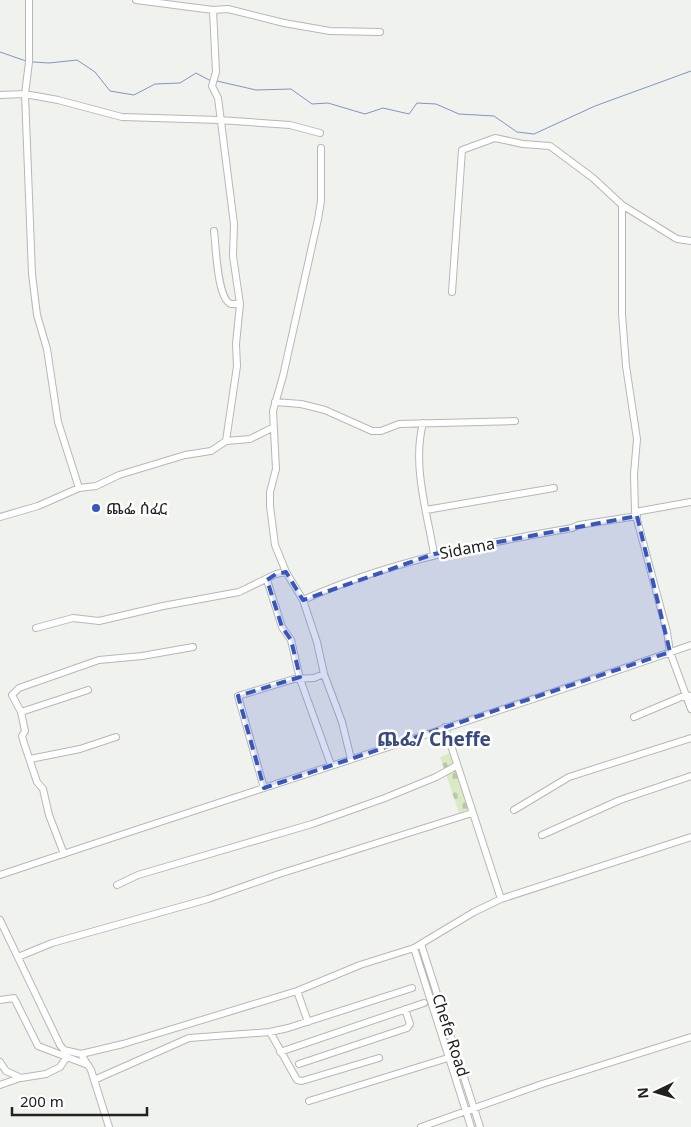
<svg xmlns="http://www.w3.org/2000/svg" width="691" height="1127" font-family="'Noto Sans','Noto Sans Ethiopic',sans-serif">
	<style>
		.cemetery { fill: url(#cemetery-stones) }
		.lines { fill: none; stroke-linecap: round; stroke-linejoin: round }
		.stream { stroke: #7f94ca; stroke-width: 1 }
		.minor-casing { stroke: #b6b8b3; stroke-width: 8 }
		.minor { stroke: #fff; stroke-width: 6 }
		.marked { fill: #3655c7; fill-opacity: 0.2; stroke: #3655c7; stroke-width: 4; stroke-dasharray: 10 6; stroke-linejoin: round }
		.poi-dot { fill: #3655c7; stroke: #fff; stroke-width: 2 }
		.labels { text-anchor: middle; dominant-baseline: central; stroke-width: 5; stroke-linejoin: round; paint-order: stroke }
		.poi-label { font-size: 16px; fill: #212220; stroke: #fff; text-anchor: start }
		.street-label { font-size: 16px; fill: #212220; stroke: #fff }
		.quarter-label { font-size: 19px; font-weight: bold; fill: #364b85; stroke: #fff }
	</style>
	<defs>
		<pattern id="cemetery-stones" width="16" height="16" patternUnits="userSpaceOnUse" patternTransform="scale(1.25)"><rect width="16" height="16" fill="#daeac4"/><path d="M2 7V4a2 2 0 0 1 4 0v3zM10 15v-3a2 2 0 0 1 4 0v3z" fill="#bbc8a8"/></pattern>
	</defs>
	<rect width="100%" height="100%" fill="#f0f3ed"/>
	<path class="cemetery" d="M 450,753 L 468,809 L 459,813 L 440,757 Z"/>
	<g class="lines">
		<path class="stream" d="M 0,52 L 26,61
			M 33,62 L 49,63 L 77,60 L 95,72 L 110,91 L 134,95 L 155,84 L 180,83 L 196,73 L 211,81
			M 217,81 L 256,90 L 291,89 L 312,104 L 328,103 L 365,114 L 383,108 L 409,114 L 417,103 L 436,104 L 459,114 L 494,116 L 517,132 L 534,134 L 595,106 L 691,71"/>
		<g class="minor-casing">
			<path id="minor" d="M 29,0 L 29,62 L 25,94 L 32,274 L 37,315 L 47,349 L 58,422 L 79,488
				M 136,0 L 213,10 L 228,9 L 284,23 L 330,31 L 380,32
				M 213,10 L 216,72 L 212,86 L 218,98 L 234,224 L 233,256 L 240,304 L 236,344 L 237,366 L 226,441
				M 0,95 L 25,94 L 58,100 L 122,117 L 219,120 L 290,125 L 320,133
				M 321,148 L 321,201 L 318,219 L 283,376 L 273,411 L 276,469 L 270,492 L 270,506 L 275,545 L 286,572 L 303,600 L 317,642 L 324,674 L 342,722 L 351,759
				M 622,205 L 677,239 L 691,241
				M 214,231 C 216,246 217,299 231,304 L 240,304
				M 452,292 L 462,150 L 495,138 L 523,144 L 550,146 L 593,178 L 622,205 L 622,314 L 626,366 L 637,439 L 634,474 L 635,512 L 667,632 L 670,652 L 691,709
				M 275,402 L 301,404 L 325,410 L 372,431 L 381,431 L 399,424 L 515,421
				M 423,423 C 412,465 427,512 434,554
				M 426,510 L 554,488
				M 635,512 L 691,502
				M 0,517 L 38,506 L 79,488 L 96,486 L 119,475 L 185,455 L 211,451 L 226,441 L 250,439 L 272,428
				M 267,580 L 282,627 L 291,640 L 300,679 L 331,765
				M 303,600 C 389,561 480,544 572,528 L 579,525 L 637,516
				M 36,628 L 73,618 L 99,621 L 163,606 L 239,592 L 276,574 L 286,572
				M 21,712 L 12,695 L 19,688 L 99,660 L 142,656 L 193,647
				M 634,717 L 686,695 L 691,696
				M 445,727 L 501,899
				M 30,759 L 80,749 L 116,737
				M 264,788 L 238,696 L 294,679 L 314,678 L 324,674
				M 514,810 L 569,777 L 691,738
				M 542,835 L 620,800 L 691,776
				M 64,854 L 49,815 L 43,789 L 37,782 L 24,743 L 22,736 L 25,731 L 21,712 L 88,690
				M 0,875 C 230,798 462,725 691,645
				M 117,885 L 138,875 L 312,824 L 385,798 L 436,777 L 456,766
				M 0,920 L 60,1045 L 64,1050 L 81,1054 L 123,1044 L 297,991 L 360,965 L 414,948 L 474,912 L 501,899 L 691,837
				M 421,944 L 480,1127
				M 414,948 L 471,1127
				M 18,957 L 52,943 L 208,899 L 279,874 L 472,813
				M 297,991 L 308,1022
				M 0,1000 L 14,998 L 38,1046 L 88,1065
				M 270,1032 L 297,1080 L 302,1081 L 379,1058
				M 280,1052 L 424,1003
				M 81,1054 L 91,1070 L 109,1127
				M 0,1062 L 6,1071 L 21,1078 L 46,1074 L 60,1067 L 66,1058
				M 299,1064 L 407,1028 L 410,1024 L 405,1009
				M 94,1080 L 189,1038 L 270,1032 L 288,1028 L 412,988
				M 0,1085 L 20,1078
				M 309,1101 L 451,1057
				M 421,1127 L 542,1084 L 691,1037"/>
		</g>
		<use href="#minor" class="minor"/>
	</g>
	<path class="marked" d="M 637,516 L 670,652 L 264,788 L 238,696 L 300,677 L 291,640 L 282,627 L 267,580 L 276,574 L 286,572 L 303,600 L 434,554 Z"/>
	<circle class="poi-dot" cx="96" cy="508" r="5"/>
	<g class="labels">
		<g class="poi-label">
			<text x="106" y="508">ጨፌ ሰፈር</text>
		</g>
		<g class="street-label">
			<text transform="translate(467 548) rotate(-11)">Sidama</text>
			<text transform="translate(451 1035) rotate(72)">Chefe Road</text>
		</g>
		<g class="quarter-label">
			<text x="434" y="739">ጨፌ/ Cheffe</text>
		</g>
	</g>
	<g transform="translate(656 1092) rotate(265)" stroke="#ffffff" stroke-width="4" paint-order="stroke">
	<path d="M0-4L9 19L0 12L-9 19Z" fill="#212220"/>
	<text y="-8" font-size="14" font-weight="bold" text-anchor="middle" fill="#212220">N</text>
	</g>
	<path d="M12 1107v8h135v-8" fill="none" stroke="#212220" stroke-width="2.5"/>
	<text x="20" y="1107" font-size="15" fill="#212220" stroke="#ffffff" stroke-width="4" paint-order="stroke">200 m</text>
</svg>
